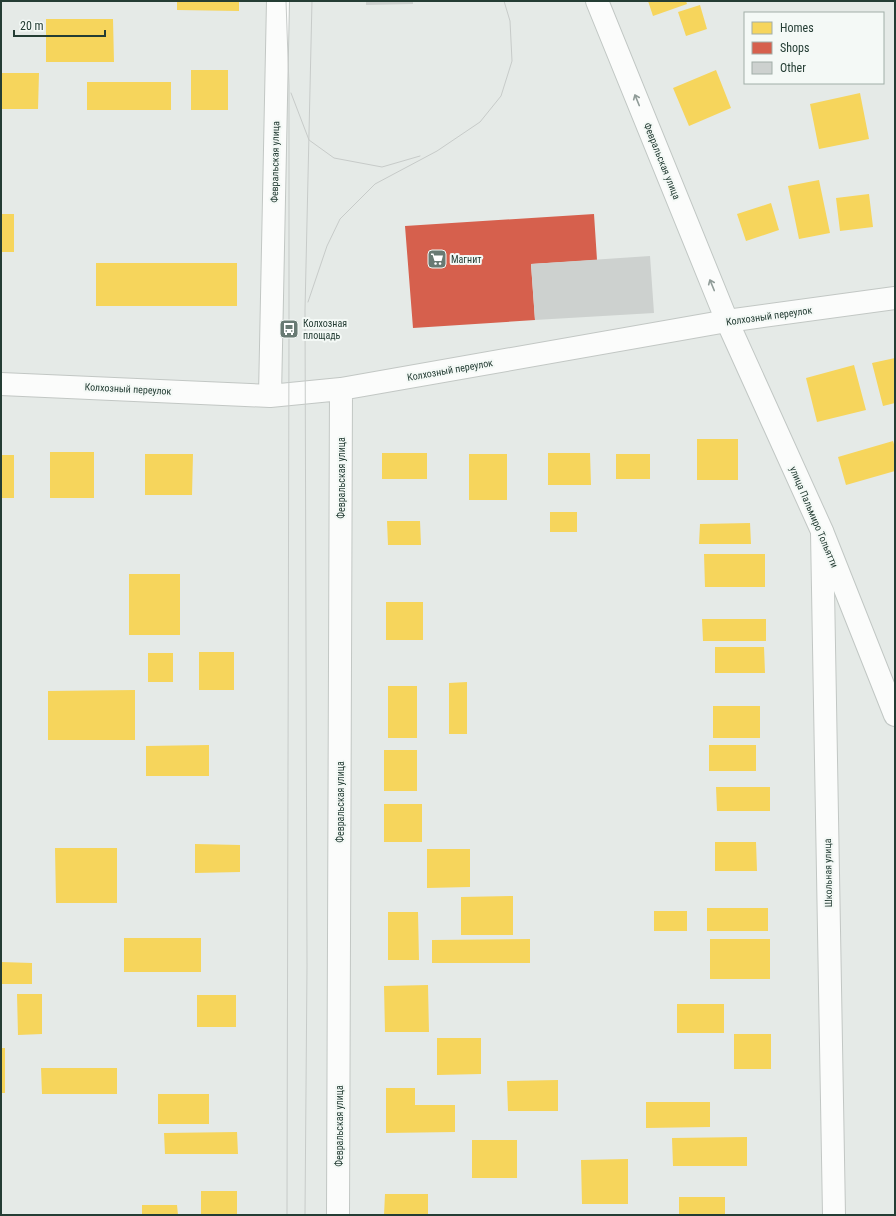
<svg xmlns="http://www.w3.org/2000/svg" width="896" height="1216" font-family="'Roboto Condensed',sans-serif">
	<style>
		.homes { fill: #f6d55c }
		.shops { fill: #d6604d }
		.building { fill: #cdd1cf }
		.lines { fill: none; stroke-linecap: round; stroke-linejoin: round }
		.street-casing { stroke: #c2c7c4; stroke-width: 24 }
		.secondary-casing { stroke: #c1c7c4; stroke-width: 24 }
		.street { stroke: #fbfcfb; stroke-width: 22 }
		.secondary { stroke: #fbfcfb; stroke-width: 22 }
		.tram { stroke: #c7cbc9; stroke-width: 1 }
		.oneway { stroke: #909c98 }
		.labels { text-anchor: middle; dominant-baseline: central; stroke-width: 4; stroke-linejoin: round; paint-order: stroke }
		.street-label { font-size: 10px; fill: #243d34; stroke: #f4f9f6 }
		.poi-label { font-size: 10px; fill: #243d34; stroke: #f4f9f6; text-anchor: start }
	</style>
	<rect width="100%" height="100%" fill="#e5eae7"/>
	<path class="homes" d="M 177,1 L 239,1 L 239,11 L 177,10 Z
		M 648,1 L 686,1 L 687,4 L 653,16 Z
		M 700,5 L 707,29 L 686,36 L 678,12 Z
		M 46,19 L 113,19 L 114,62 L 46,62 Z
		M 191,70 L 228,70 L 228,110 L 191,110 Z
		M 716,70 L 731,108 L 689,126 L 673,88 Z
		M 1,73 L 39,73 L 38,109 L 1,109 Z
		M 87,82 L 171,82 L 171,110 L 87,110 Z
		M 860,93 L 869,139 L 819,149 L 810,104 Z
		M 819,180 L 830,233 L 799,239 L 788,186 Z
		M 869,194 L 873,227 L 840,231 L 836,198 Z
		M 771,203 L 779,230 L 746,241 L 737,214 Z
		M 1,214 L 14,214 L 14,252 L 1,252 Z
		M 96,263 L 237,263 L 237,306 L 96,306 Z
		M 895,358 L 895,403 L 883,406 L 872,363 Z
		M 854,365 L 866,410 L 817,422 L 806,378 Z
		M 697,439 L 738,439 L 738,480 L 697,480 Z
		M 893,441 L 895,447 L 895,471 L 846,485 L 838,457 Z
		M 50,452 L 94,452 L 94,498 L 50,498 Z
		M 382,453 L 427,453 L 427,479 L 382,479 Z
		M 548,453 L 590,453 L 591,485 L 548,485 Z
		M 145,454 L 193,454 L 192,495 L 145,495 Z
		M 469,454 L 507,454 L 507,500 L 469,500 Z
		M 616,454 L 650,454 L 650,479 L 616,479 Z
		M 1,455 L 14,455 L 14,498 L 1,498 Z
		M 550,512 L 577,512 L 577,532 L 550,532 Z
		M 387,521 L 420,521 L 421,545 L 388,545 Z
		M 750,523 L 751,544 L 699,544 L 700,524 Z
		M 704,554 L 765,554 L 765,587 L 705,587 Z
		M 129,574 L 180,574 L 180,635 L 129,635 Z
		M 386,602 L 423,602 L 423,640 L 386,640 Z
		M 702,619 L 766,619 L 766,641 L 703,641 Z
		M 715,647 L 764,647 L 765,673 L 715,673 Z
		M 199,652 L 234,652 L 234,690 L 199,690 Z
		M 148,653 L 173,653 L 173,682 L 148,682 Z
		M 467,682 L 467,734 L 449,734 L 449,683 Z
		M 388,686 L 417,686 L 417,738 L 388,738 Z
		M 135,690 L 135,740 L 48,740 L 48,691 Z
		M 713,706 L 760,706 L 760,738 L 713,738 Z
		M 209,745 L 209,776 L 146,776 L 146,746 Z
		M 709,745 L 756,745 L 756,771 L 709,771 Z
		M 384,750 L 417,750 L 417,791 L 384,791 Z
		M 716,787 L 770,787 L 770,811 L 717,811 Z
		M 384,804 L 422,804 L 422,842 L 384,842 Z
		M 715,842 L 756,842 L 757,871 L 715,871 Z
		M 195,844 L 240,845 L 240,872 L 195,873 Z
		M 55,848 L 117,848 L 117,903 L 56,903 Z
		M 427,849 L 470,849 L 470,887 L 427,888 Z
		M 513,896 L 513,935 L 461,935 L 461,897 Z
		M 707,908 L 768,908 L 768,931 L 707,931 Z
		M 654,911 L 687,911 L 687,931 L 654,931 Z
		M 388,912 L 418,912 L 419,960 L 388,960 Z
		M 124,938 L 201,938 L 201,972 L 124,972 Z
		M 530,939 L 530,963 L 432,963 L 432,940 Z
		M 710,939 L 770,939 L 770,979 L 710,979 Z
		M 1,962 L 32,963 L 32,984 L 1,984 Z
		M 428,985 L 429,1032 L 385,1032 L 384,986 Z
		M 17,994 L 42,994 L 42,1034 L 18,1035 Z
		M 197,995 L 236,995 L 236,1027 L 197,1027 Z
		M 677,1004 L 724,1004 L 724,1033 L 677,1033 Z
		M 734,1034 L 771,1034 L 771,1069 L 734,1069 Z
		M 437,1038 L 481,1038 L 481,1074 L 437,1075 Z
		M 1,1048 L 5,1048 L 5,1093 L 1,1093 Z
		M 41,1068 L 117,1068 L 117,1094 L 42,1094 Z
		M 558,1080 L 558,1111 L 508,1111 L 507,1081 Z
		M 386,1088 L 415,1088 L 415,1105 L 455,1105 L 455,1132 L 386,1133 Z
		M 158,1094 L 209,1094 L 209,1124 L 158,1124 Z
		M 646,1102 L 710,1102 L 710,1127 L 646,1128 Z
		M 237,1132 L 238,1154 L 165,1154 L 164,1133 Z
		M 747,1137 L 747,1166 L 673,1166 L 672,1138 Z
		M 472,1140 L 517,1140 L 517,1178 L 472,1178 Z
		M 628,1159 L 628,1204 L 582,1204 L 581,1160 Z
		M 201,1191 L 237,1191 L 237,1215 L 201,1215 Z
		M 385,1194 L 428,1194 L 428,1215 L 384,1215 Z
		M 679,1197 L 725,1197 L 725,1215 L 679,1215 Z
		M 142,1205 L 177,1205 L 178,1215 L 142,1215 Z"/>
	<path class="shops" d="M 594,214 L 597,260 L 531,264 L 535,320 L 413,328 L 405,226 Z"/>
	<path class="building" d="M 366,1 L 413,1 L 413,4 L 366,5 Z
		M 650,256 L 654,313 L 535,320 L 531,264 Z"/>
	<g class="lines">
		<g class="street-casing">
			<path id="street" d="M 1,384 L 270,396 L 341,389 L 727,321 L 895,298
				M 270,396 L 278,1
				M 822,532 L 834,1215
				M 338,1215 L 341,389"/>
		</g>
		<g class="secondary-casing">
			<path id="secondary" d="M 597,1 L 727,321 L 822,531 L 895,715"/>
		</g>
		<use href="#street" class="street"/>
		<use href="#secondary" class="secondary"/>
		<path class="tram" d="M 286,1 L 289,86 L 289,329 L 287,1215
			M 291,93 L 309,140 L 334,158 L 382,167 L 420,156
			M 308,302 L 327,246 L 340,219 L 375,184 L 437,151 L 480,122 L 501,96 L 512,61 L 510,21 L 504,1
			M 305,1215 L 307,966 L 305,310 L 312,1"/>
	</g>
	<defs><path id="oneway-shaft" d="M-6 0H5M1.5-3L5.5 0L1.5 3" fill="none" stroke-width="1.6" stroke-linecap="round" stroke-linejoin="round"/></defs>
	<g class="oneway">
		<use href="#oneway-shaft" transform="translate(637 100) rotate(-112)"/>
		<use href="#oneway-shaft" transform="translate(712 285) rotate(-112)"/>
	</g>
	<defs>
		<g id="supermarket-square" transform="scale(1)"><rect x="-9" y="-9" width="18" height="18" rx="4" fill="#687a73" stroke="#f4f9f6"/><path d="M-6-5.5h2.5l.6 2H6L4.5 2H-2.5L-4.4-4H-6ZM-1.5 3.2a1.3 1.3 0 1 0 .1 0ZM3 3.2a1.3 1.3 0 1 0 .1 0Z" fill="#fff"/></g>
		<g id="bus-square" transform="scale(1)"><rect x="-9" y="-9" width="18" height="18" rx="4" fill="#687a73" stroke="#f4f9f6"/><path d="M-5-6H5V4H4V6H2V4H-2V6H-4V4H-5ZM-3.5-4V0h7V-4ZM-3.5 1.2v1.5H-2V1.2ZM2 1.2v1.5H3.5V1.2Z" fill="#fff"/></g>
	</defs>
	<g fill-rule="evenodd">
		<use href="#supermarket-square" x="437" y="259"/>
		<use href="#bus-square" x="289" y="329"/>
	</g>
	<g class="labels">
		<g class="street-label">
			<text transform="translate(662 161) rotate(68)">Февральская улица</text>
			<text transform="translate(275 162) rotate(-89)">Февральская улица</text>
			<text transform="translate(769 316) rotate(-8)">Колхозный переулок</text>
			<text transform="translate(450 370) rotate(-10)">Колхозный переулок</text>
			<text transform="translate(128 389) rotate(3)">Колхозный переулок</text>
			<text transform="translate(341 478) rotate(-90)">Февральская улица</text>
			<text transform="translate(814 517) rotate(67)">улица Пальмиро Тольятти</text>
			<text transform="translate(340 802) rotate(-90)">Февральская улица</text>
			<text transform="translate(828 873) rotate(-91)">Школьная улица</text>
			<text transform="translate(339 1126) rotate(-90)">Февральская улица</text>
		</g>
		<g class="poi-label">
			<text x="451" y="259">Магнит</text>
			<text x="303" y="323">Колхозная<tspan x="303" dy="12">площадь</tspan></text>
		</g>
	</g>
	<rect width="896" height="1216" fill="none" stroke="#243d34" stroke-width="4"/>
	<rect x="744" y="12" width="140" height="72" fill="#f4f9f6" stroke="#a1aea8"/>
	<rect x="752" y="22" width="20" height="12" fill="#f6d55c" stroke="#a1aea8"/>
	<text x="780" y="32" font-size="12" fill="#243d34">Homes</text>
	<rect x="752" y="42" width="20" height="12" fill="#d6604d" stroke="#a1aea8"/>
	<text x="780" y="52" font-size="12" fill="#243d34">Shops</text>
	<rect x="752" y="62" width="20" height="12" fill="#cdd1cf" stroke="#a1aea8"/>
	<text x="780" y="72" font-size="12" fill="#243d34">Other</text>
	<path d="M14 30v6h91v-6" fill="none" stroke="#243d34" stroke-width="2"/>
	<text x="20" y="30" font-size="12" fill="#243d34" stroke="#f4f9f6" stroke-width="3" paint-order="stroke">20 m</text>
</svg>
